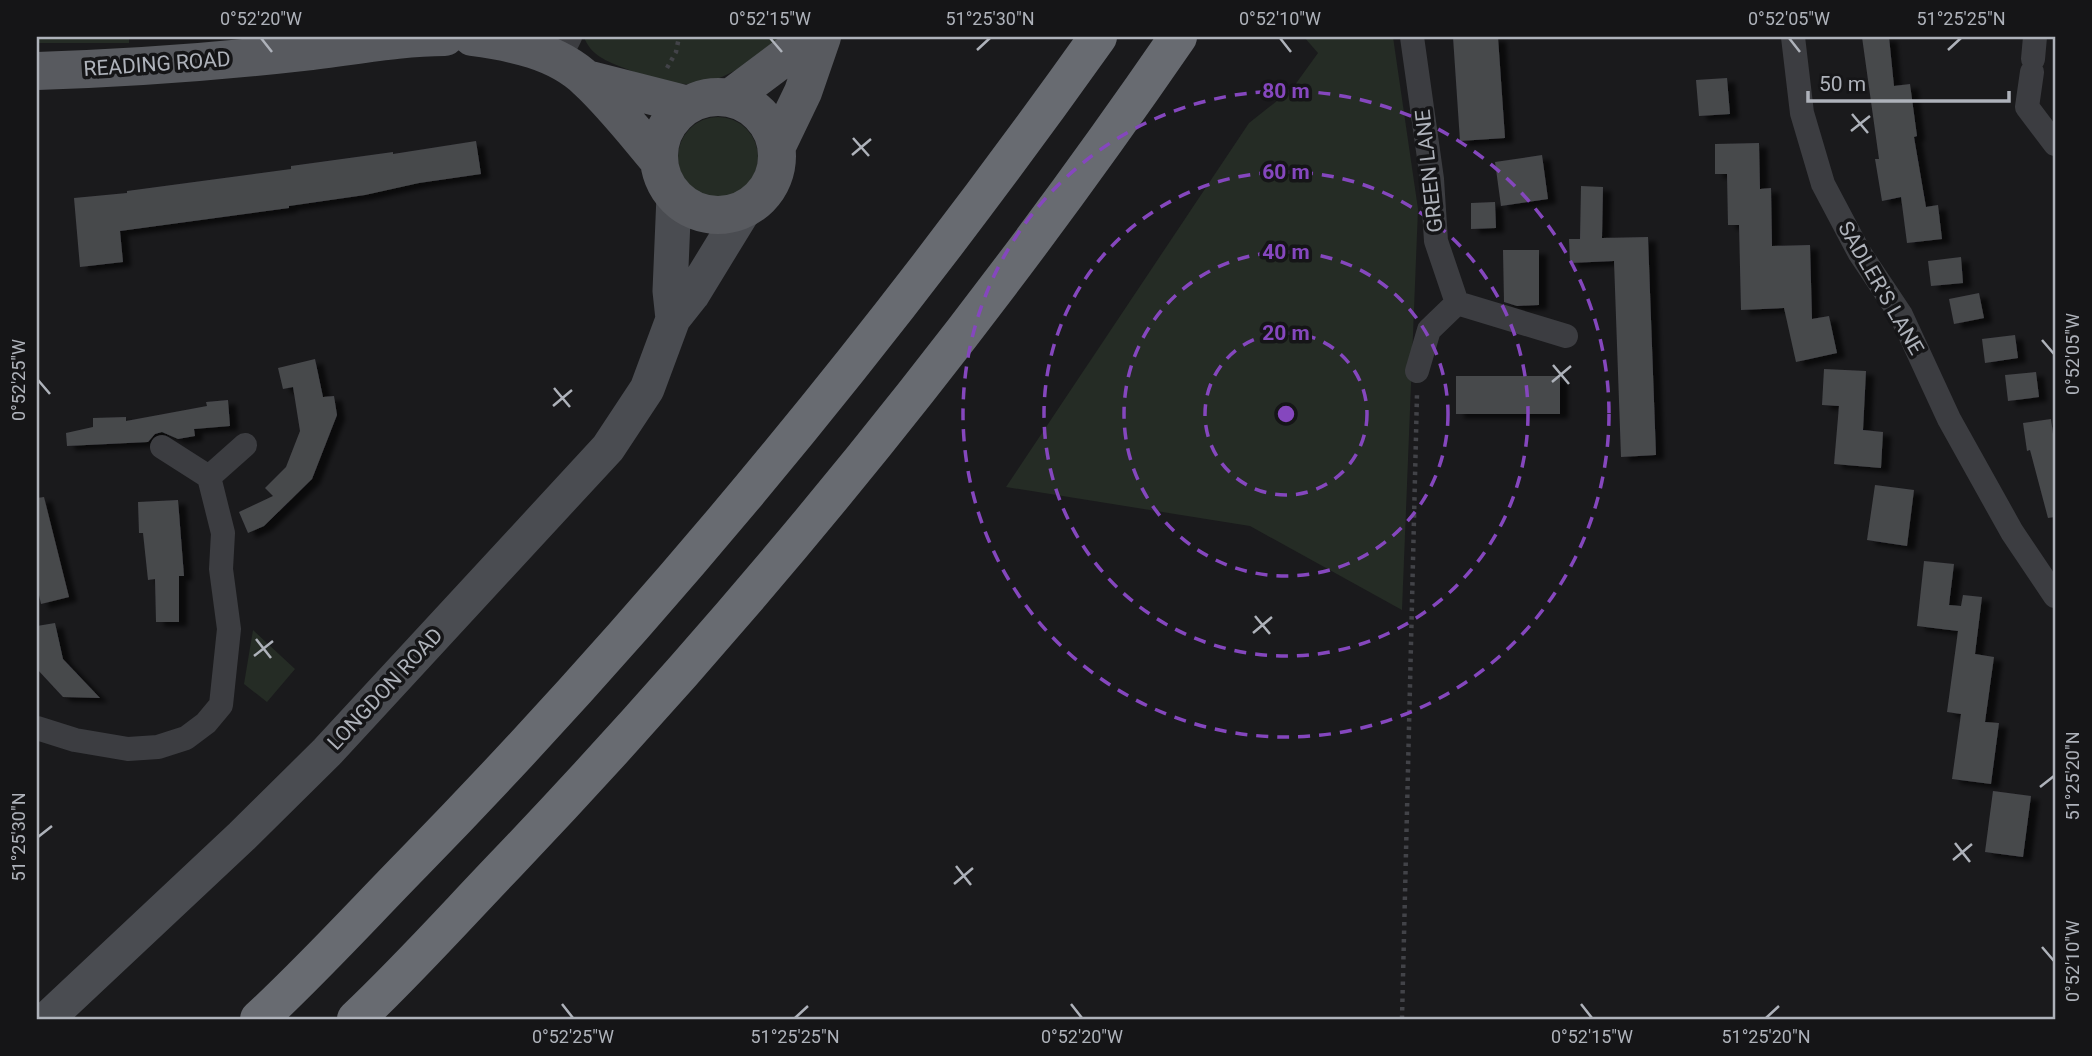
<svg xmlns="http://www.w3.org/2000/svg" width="2092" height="1056" font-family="Roboto,sans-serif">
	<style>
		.green { fill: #252c25 }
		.building { fill: #47484c; filter: url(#shadow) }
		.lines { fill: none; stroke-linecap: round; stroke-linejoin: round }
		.path { stroke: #424348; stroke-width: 4.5; stroke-dasharray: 3.5 5; stroke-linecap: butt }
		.street { stroke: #3c3d41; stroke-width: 24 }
		.secondary { stroke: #4a4c51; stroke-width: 35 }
		.primary { stroke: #585a5f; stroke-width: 38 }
		.highway { stroke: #686b71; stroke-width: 38 }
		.ticks { fill: none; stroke: #aeb2ba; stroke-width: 2.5 }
		.ring { fill: none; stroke: #8547be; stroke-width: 3.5; stroke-dasharray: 12 9 }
		.labels { text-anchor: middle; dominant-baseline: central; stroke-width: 7; stroke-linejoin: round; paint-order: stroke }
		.street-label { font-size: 21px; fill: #aeb2ba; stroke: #151517 }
		.centre { fill: #8547be; stroke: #151517; stroke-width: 3.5 }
		.ring-label { font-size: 21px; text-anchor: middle; font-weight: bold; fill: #8547be; stroke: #151517; stroke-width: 7; stroke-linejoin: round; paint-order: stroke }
		.neatline { fill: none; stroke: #aeb2ba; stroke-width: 2.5 }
		.ticks-label { font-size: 18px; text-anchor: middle; fill: #aeb2ba }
	</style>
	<defs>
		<filter id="shadow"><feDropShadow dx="8" dy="4.5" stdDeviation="2" flood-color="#0009"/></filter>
	</defs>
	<rect width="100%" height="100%" fill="#1a1a1c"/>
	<path class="green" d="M 37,37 L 129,37 L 129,43 L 37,43 Z
		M 584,37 L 786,37 C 723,81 701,100 624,68 C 607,61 591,56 584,37 Z
		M 1304,37 L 1393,37 L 1418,209 L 1402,610 L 1250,526 L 1006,487 L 1249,123 L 1292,89 L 1318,53 Z
		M678 157a40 40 0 1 1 80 0a40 40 0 1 1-80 0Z
		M 253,630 L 295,669 L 267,702 L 244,684 Z"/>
	<path class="building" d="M 1453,37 L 1498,37 L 1505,138 L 1460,141 Z
		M 1862,37 L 1889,37 L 1894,86 L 1910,84 L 1917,136 L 1914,137 L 1926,207 L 1938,205 L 1942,239 L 1907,243 L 1901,197 L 1882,201 L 1875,159 L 1879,159 Z
		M 1727,78 L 1730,114 L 1699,116 L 1696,80 Z
		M 476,141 L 481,174 L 419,183 L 365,195 L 289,206 L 289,208 L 120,231 L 123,262 L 80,267 L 74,198 L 127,193 L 127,191 L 291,169 L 291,166 L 393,152 L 393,154 Z
		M 1759,143 L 1760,189 L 1771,188 L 1772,246 L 1810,245 L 1812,319 L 1829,316 L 1837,353 L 1796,362 L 1784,308 L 1741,310 L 1739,225 L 1728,225 L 1727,174 L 1715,174 L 1715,144 Z
		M 1542,155 L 1548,199 L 1501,206 L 1495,162 Z
		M 1581,186 L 1603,187 L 1602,238 L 1648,237 L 1656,455 L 1621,457 L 1614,261 L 1570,263 L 1569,239 L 1580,239 Z
		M 1495,202 L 1496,228 L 1471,229 L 1471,203 Z
		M 1503,250 L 1539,250 L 1539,305 L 1517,306 L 1504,302 Z
		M 1961,257 L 1963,283 L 1931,286 L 1928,261 Z
		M 1979,293 L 1984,318 L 1954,324 L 1949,299 Z
		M 2015,335 L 2018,358 L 1985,363 L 1982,339 Z
		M 315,359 L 323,397 L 334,396 L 337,415 L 312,479 L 264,526 L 248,533 L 239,512 L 273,496 L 265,488 L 286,467 L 300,431 L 293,387 L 283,389 L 278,368 Z
		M 1824,369 L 1866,371 L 1863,430 L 1883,432 L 1881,468 L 1834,464 L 1839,406 L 1822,405 Z
		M 2036,372 L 2039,397 L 2008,401 L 2005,375 Z
		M 1456,376 L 1560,376 L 1560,414 L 1456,414 Z
		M 228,400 L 230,426 L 194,429 L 195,436 L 178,439 L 162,432 L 155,434 L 148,442 L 67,446 L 66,433 L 93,427 L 93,418 L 126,417 L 126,421 L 207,406 L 206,402 Z
		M 2051,419 L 2055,449 L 2055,517 L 2048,518 L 2030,450 L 2027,451 L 2023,423 Z
		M 1875,485 L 1914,490 L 1907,546 L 1867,540 Z
		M 44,497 L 69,597 L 41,604 L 37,586 L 37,498 Z
		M 178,500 L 184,576 L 179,576 L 179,622 L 156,622 L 155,579 L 148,580 L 143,533 L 139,533 L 138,502 Z
		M 1924,561 L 1954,564 L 1949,605 L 1961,606 L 1963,595 L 1982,597 L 1975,654 L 1994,657 L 1985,722 L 1999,723 L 1991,784 L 1952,779 L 1961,714 L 1947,712 L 1958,631 L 1917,626 Z
		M 55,623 L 63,659 L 100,698 L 63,697 L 37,669 L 37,626 Z
		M 1993,791 L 2031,796 L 2023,857 L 1985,852 Z"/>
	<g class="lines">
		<path class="path" d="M 667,68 L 676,52 L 679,37
			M 1402,1019 L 1417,394"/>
		<path class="street" d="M 1412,37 L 1432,179 L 1436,241 L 1457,303
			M 1793,37 L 1802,113 L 1823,184 L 1859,252 L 1901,315 L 1949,419 L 2012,532 L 2055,596
			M 2033,59 L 2035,37
			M 558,61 L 570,37
			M 2032,72 L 2027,107 L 2055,144
			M 1457,303 L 1566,336
			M 1417,371 L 1429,330 L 1457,303
			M 209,477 L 245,445
			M 37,728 L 75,740 L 128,749 L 158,747 L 186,738 L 206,723 L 221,705 L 229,629 L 221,569 L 223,533 L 209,477 L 162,447"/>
		<path class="secondary" d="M 673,319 L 670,291 L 674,196
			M 47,1019 L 242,836 L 327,752 L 608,448 L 647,389 L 673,319 L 692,295 L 744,210"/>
		<path class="primary" d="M 472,37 C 511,42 557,51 587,80 C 612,103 637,135 659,161
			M 37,71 C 126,68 214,62 302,52 C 350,47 397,37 445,37
			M 586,79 L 688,105
			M659 156a59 59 0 1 1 118 0a59 59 0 1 1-118 0Z
			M 730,98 L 786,56 L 822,37
			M 777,146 L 803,92 L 822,37"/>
		<path class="highway" d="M 259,1019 C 313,969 363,914 414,862 C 664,606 891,328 1098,37
			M 356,1019 C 409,969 458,914 508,862 C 753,605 977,329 1178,37"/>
	</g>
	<path class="ticks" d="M 261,38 L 272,52M 770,38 L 782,52M 1280,38 L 1291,52M 1789,38 L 1800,52M 977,50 L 990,38M 1948,50 L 1961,38M 1852,114 L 1868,133M 1851,131 L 1870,116M 853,138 L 869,156M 852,155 L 871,139M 2042,340 L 2054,354M 1553,365 L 1569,384M 38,380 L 50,394M 1552,382 L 1571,366M 554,388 L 570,407M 553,406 L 572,390M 1255,616 L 1270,634M 1253,633 L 1272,617M 256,639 L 271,658M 254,656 L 273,641M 2040,787 L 2054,776M 38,837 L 52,826M 1955,843 L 1970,862M 1953,860 L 1972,844M 956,866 L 971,885M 954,884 L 973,868M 2042,947 L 2054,961M 562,1004 L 573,1018M 1071,1004 L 1082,1018M 1581,1004 L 1592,1018M 795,1018 L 808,1006M 1766,1018 L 1779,1006"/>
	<g class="ring">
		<circle cx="1286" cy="414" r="81"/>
		<circle cx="1286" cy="414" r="162"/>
		<circle cx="1286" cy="414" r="242"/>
		<circle cx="1286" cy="414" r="323"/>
	</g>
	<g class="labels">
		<g class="street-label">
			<text transform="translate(157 64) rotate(-4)">READING ROAD</text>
			<text transform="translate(1429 171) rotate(-96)">GREEN LANE</text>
			<text transform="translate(1881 288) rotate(60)">SADLER'S LANE</text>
			<text transform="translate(385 689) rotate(-47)">LONGDON ROAD</text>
		</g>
	</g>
	<circle cx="1286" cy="414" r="10" class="centre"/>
	<g class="ring-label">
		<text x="1286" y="98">80 m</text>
		<text x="1286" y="179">60 m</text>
		<text x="1286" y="259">40 m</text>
		<text x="1286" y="340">20 m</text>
	</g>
	<rect width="2092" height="1056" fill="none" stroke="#151517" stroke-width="77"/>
	<path d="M1808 91v10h201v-10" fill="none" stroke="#aeb2ba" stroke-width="3.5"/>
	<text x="1819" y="91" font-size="21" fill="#aeb2ba" stroke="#151517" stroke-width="5" paint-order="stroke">50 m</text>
	<rect x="38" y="38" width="2016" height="980" class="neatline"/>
	<g class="ticks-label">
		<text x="261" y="25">0°52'20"W</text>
		<text x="770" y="25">0°52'15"W</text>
		<text x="990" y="25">51°25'30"N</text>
		<text x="1280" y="25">0°52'10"W</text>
		<text x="1789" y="25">0°52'05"W</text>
		<text x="1961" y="25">51°25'25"N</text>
		<text transform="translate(2073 354) rotate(-90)" y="6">0°52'05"W</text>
		<text transform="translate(19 380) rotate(-90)" y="6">0°52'25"W</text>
		<text transform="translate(2073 776) rotate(-90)" y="6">51°25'20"N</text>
		<text transform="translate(19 837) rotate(-90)" y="6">51°25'30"N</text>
		<text transform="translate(2073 961) rotate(-90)" y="6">0°52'10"W</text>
		<text x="573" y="1043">0°52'25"W</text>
		<text x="795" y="1043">51°25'25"N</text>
		<text x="1082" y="1043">0°52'20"W</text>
		<text x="1592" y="1043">0°52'15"W</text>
		<text x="1766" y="1043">51°25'20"N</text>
	</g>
</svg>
